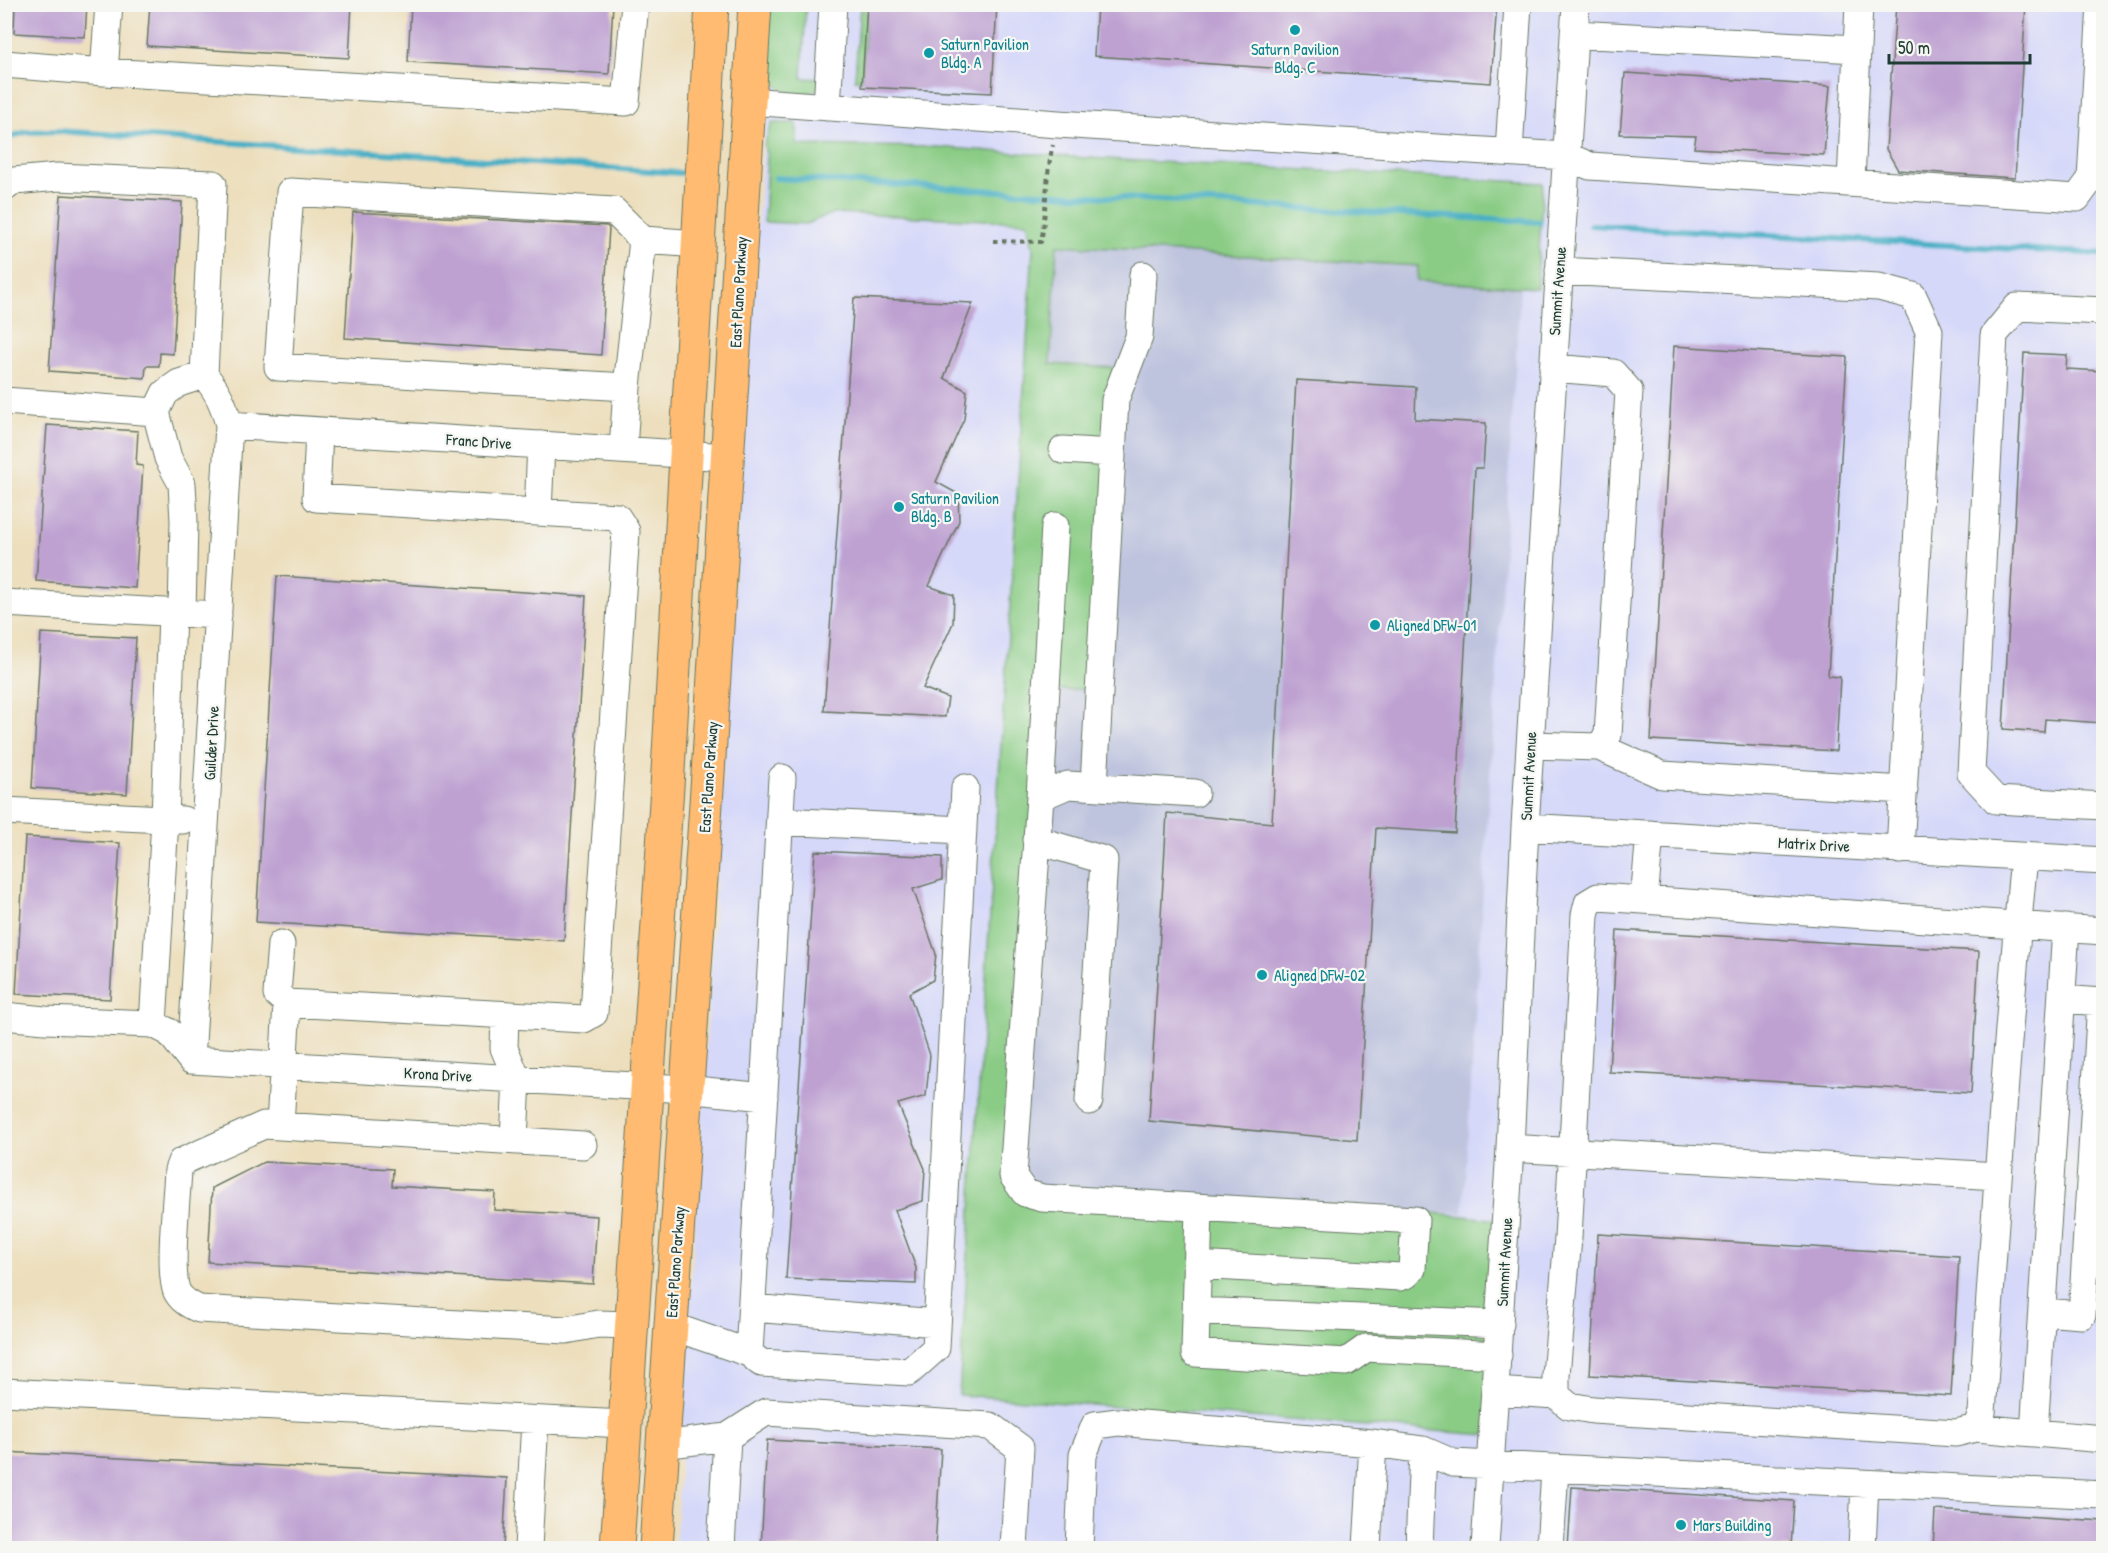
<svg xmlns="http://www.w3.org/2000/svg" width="2108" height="1553" font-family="'Patrick Hand',sans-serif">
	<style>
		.built { fill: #d6d8f9 }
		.industrial { fill: #bec3de }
		.green { fill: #8acc85; stroke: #54845c; stroke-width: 1.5 }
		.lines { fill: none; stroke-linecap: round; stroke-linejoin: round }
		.stream { stroke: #46afc5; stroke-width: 6 }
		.building { fill: #bea1d1 }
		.minor-casing { stroke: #677664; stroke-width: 29 }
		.major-casing { stroke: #677664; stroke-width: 35 }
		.path { stroke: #677664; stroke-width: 4; stroke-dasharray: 4.5 4.5; stroke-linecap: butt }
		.minor { stroke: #fff; stroke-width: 27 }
		.major { stroke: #ffbb71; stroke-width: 33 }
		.culture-dot { fill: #0f9aa8; stroke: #f6f6f2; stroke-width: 2 }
		.labels { text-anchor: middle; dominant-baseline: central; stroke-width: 4.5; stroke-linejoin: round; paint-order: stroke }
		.culture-label { font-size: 16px; fill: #0d838f; stroke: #f6f6f2; text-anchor: start }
		.street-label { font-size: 16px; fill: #1f3d34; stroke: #f6f6f2 }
	</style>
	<rect width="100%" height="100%" fill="#f6f6f2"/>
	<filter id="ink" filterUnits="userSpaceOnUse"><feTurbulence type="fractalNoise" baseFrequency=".0167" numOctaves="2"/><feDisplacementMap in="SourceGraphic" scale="12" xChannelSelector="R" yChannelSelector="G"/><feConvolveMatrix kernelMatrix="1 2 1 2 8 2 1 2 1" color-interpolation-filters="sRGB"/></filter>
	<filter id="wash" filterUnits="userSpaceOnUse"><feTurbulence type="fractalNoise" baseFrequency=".008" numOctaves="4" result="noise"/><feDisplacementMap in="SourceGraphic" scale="24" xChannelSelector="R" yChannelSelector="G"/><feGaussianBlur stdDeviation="1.35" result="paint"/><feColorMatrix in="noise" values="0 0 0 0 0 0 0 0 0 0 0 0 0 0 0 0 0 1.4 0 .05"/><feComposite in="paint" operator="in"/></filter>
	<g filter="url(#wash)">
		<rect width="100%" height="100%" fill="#eddfbd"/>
		<path class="built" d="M 773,5 L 2103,5 L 2103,1548 L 675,1548 L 752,299 Z"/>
		<path class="industrial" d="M 1057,229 L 1522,258 L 1463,1213 L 998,1184 Z"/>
		<path class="green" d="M 770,5 L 806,5 L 802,78 L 820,79 L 818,90 C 796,98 777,93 765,72 Z
			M 860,5 L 867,5 L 862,80 L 855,79 Z
			M 772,123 L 797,123 L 797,145 L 936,147 L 1087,158 L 1543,183 L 1537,288 L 1417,281 L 1418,266 L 1057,245 L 1050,364 L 1116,368 L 1096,688 L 1048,691 L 1012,1185 L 1416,1211 L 1500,1220 L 1486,1435 L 959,1395 L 1033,248 L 1027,222 L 833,213 L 806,224 L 764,222 L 767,157 L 764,145 Z"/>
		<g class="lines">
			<path class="stream" d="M 4,139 L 26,132 L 58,131 L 680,173
				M 776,178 L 1540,222
				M 1591,225 L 2104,254"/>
		</g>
		<g id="blocks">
			<path class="building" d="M 15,4 L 87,4 L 85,37 L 14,33 Z
				M 150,4 L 352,4 L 349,58 L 147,46 Z
				M 411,4 L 613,4 L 609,74 L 408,62 Z
				M 867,4 L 997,4 L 992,93 L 862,87 Z
				M 1097,4 L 1497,4 L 1491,83 L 1094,56 Z
				M 1896,4 L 2026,4 L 2015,178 L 1898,170 L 1886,149 Z
				M 1625,73 L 1830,86 L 1824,155 L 1694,148 L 1696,136 L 1620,134 Z
				M 61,195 L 182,202 L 173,354 L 160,353 L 159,366 L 146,366 L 145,378 L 49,371 Z
				M 353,212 L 607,226 L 609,228 L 601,355 L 345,338 Z
				M 854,298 L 973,303 L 944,378 L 967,391 L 964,419 L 936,482 L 958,494 L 959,521 L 929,586 L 954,595 L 953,623 L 923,688 L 948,698 L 945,717 L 824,711 Z
				M 1674,346 L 1847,357 L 1828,676 L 1840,677 L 1836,751 L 1651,740 Z
				M 2024,353 L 2067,355 L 2066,369 L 2103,371 L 2103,723 L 2045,719 L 2044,732 L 2003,729 Z
				M 1296,380 L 1416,387 L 1415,419 L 1486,423 L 1483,468 L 1475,468 L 1455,833 L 1376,828 L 1357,1140 L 1149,1121 L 1167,813 L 1272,823 Z
				M 47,425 L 138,431 L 136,465 L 143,466 L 135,588 L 36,581 Z
				M 277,576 L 586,596 L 564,941 L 256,922 Z
				M 41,633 L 136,638 L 127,794 L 32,788 Z
				M 25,837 L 120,843 L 110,999 L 16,994 Z
				M 815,851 L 942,857 L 942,880 L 913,889 L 936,954 L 933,980 L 909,993 L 930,1055 L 926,1096 L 898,1104 L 925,1169 L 923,1201 L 895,1210 L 916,1268 L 916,1284 L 786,1279 Z
				M 1617,930 L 1979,951 L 1971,1093 L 1609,1072 Z
				M 264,1162 L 393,1169 L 392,1186 L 495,1192 L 494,1210 L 597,1216 L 593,1284 L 208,1262 L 212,1188 Z
				M 1598,1234 L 1959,1256 L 1951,1396 L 1590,1375 Z
				M 767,1440 L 941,1449 L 935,1548 L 761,1548 Z
				M 4,1452 L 507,1478 L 503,1548 L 4,1548 Z
				M 1572,1487 L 1794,1501 L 1791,1548 L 1568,1548 Z
				M 1935,1510 L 2103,1521 L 2103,1548 L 1933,1548 Z"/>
		</g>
	</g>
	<g filter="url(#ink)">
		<use href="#blocks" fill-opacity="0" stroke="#677664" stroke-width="1.5"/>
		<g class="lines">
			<g class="minor-casing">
				<path id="minor" d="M 109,4 L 104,72 L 626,102 L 635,4
					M 1574,34 L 1857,49
					M 4,64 L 104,72
					M 749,101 L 1058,124 L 1566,156 L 1590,166 L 2077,198 L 2091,179 L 2101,4
					M 827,107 L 833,4
					M 1509,152 L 1518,4
					M 1851,183 L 1859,4
					M 4,188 L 14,181 L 58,177 L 213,184 L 204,375 C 218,391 224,405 229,425 L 191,1060
					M 1559,271 L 1879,287 L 1913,296 L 1929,331 L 1900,850
					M 2104,311 L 2017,307 L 1994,335 L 1971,773 L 1996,800 L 2104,806
					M 627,387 L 643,240
					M 4,401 L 156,412 L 165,393 L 179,383 L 204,375
					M 156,412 L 168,458 L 182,484 L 184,521 L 182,613
					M 229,425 L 728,457
					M 623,450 L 627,387 L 278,367 L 290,192 L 614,211 L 643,240 L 699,244
					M 1063,450 L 1112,453
					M 538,512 L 541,445
					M 4,603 L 218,615
					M 1530,745 L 1599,747 L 1608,735 L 1629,391 L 1613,373 L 1553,368
					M 1599,747 L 1662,775 L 1904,790
					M 1094,785 L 1115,400 L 1139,337 L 1143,275
					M 1195,793 L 1068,785 L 1040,797 L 1013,1176 L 1025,1193 L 1042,1198 L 1415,1220 L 1412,1269 L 1406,1275 L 1400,1277 L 1197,1265
					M 1040,797 L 1055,526
					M 4,811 L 183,820
					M 780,821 L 963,830
					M 1525,827 L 2104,861
					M 1036,840 L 1104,860 L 1089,1101
					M 2024,857 C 2006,1042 1995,1227 1982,1413 L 1976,1428 L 1956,1433 L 1593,1410 L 1569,1406 L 1556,1395 L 1556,1375 L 1568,1238 L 1585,915 L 1588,903 L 1598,897 C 1767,909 1935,919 2104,931
					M 1644,900 L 1650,834
					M 287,1003 L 584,1019 L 594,1013 L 626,531 L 617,517 L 316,498 L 319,431
					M 4,1016 L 45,1020 L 153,1024 L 169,1032 L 191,1060
					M 505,1016 L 504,1048 L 517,1079 L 514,1140
					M 153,1024 L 165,820 L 172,612
					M 191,1060 L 686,1089 L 764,1097
					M 280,1126 L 287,1003 L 277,994 L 281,944
					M 583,1145 L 264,1125 L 181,1162 L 178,1170 C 177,1195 168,1272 177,1292 C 182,1301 190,1305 199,1309 L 566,1330 L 598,1324 L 630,1325
					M 1510,1148 L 1998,1176
					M 1199,1209 L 1195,1353 L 1346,1362 L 1366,1348 L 1498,1355
					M 752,1308 L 937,1323
					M 1196,1311 L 1500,1324
					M 2042,1312 L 2082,1315 L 2101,1002 L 2062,999
					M 671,1326 L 749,1353 L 761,1363 L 909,1372 L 936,1348 L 965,788
					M 749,1353 L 782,778
					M 1496,1391 L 1556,1395
					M 4,1392 L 624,1424
					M 1976,1428 L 2104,1439
					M 2034,1433 L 2066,928
					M 662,1445 L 727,1437 L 766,1412 L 990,1426 L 1020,1448 L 1014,1548
					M 528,1548 L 535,1420
					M 721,1548 L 727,1437
					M 1079,1548 L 1083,1455 L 1095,1425 L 1118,1422 L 1373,1443 L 1423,1450 L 1453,1463 L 2104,1495
					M 1367,1548 L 1373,1443
					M 1419,1548 L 1423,1450
					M 1485,1548 L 1510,1148 L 1525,827 L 1576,4
					M 1550,1548 L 1555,1470
					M 1862,1548 L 1865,1484"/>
			</g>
			<g class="major-casing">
				<path id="major" d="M 617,1548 L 668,771 L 712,4
					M 656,1548 L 708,774 L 755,4"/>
			</g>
			<path class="path" d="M 993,241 L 1041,242 C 1047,210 1045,177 1053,145"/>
			<use href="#minor" class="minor"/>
			<use href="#major" class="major"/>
		</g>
	</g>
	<g class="culture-dot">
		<circle cx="1295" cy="30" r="6"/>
		<circle cx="929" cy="53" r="6"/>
		<circle cx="899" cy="507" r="6"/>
		<circle cx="1375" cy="625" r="6"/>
		<circle cx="1262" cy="975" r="6"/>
		<circle cx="1681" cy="1525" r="6"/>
	</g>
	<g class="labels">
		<g class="culture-label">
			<text x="941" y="44">Saturn Pavilion<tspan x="941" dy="18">Bldg. A</tspan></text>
			<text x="1295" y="49" text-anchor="middle">Saturn Pavilion<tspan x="1295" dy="18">Bldg. C</tspan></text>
			<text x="911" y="498">Saturn Pavilion<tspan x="911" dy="18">Bldg. B</tspan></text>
			<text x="1387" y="625">Aligned DFW-01</text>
			<text x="1274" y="975">Aligned DFW-02</text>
			<text x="1693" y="1525">Mars Building</text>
		</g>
		<g class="street-label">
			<text transform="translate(1557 291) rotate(-86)">Summit Avenue</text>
			<text transform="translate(738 292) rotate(-87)">East Plano Parkway</text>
			<text transform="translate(479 441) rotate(4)">Franc Drive</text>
			<text transform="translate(211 743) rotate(-87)">Guilder Drive</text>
			<text transform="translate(1528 776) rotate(-87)">Summit Avenue</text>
			<text transform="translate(708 777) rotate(-86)">East Plano Parkway</text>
			<text transform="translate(1814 844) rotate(3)">Matrix Drive</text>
			<text transform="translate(438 1074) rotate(3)">Krona Drive</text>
			<text transform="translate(675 1262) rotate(-86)">East Plano Parkway</text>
			<text transform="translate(1504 1262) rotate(-87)">Summit Avenue</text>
		</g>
	</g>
	<rect width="2108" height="1553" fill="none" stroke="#f6f6f2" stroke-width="24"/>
	<path d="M1889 54v9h141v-9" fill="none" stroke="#1f3d34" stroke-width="3"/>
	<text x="1898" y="54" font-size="18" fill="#1f3d34" stroke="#f6f6f2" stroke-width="4.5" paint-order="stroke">50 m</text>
</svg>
